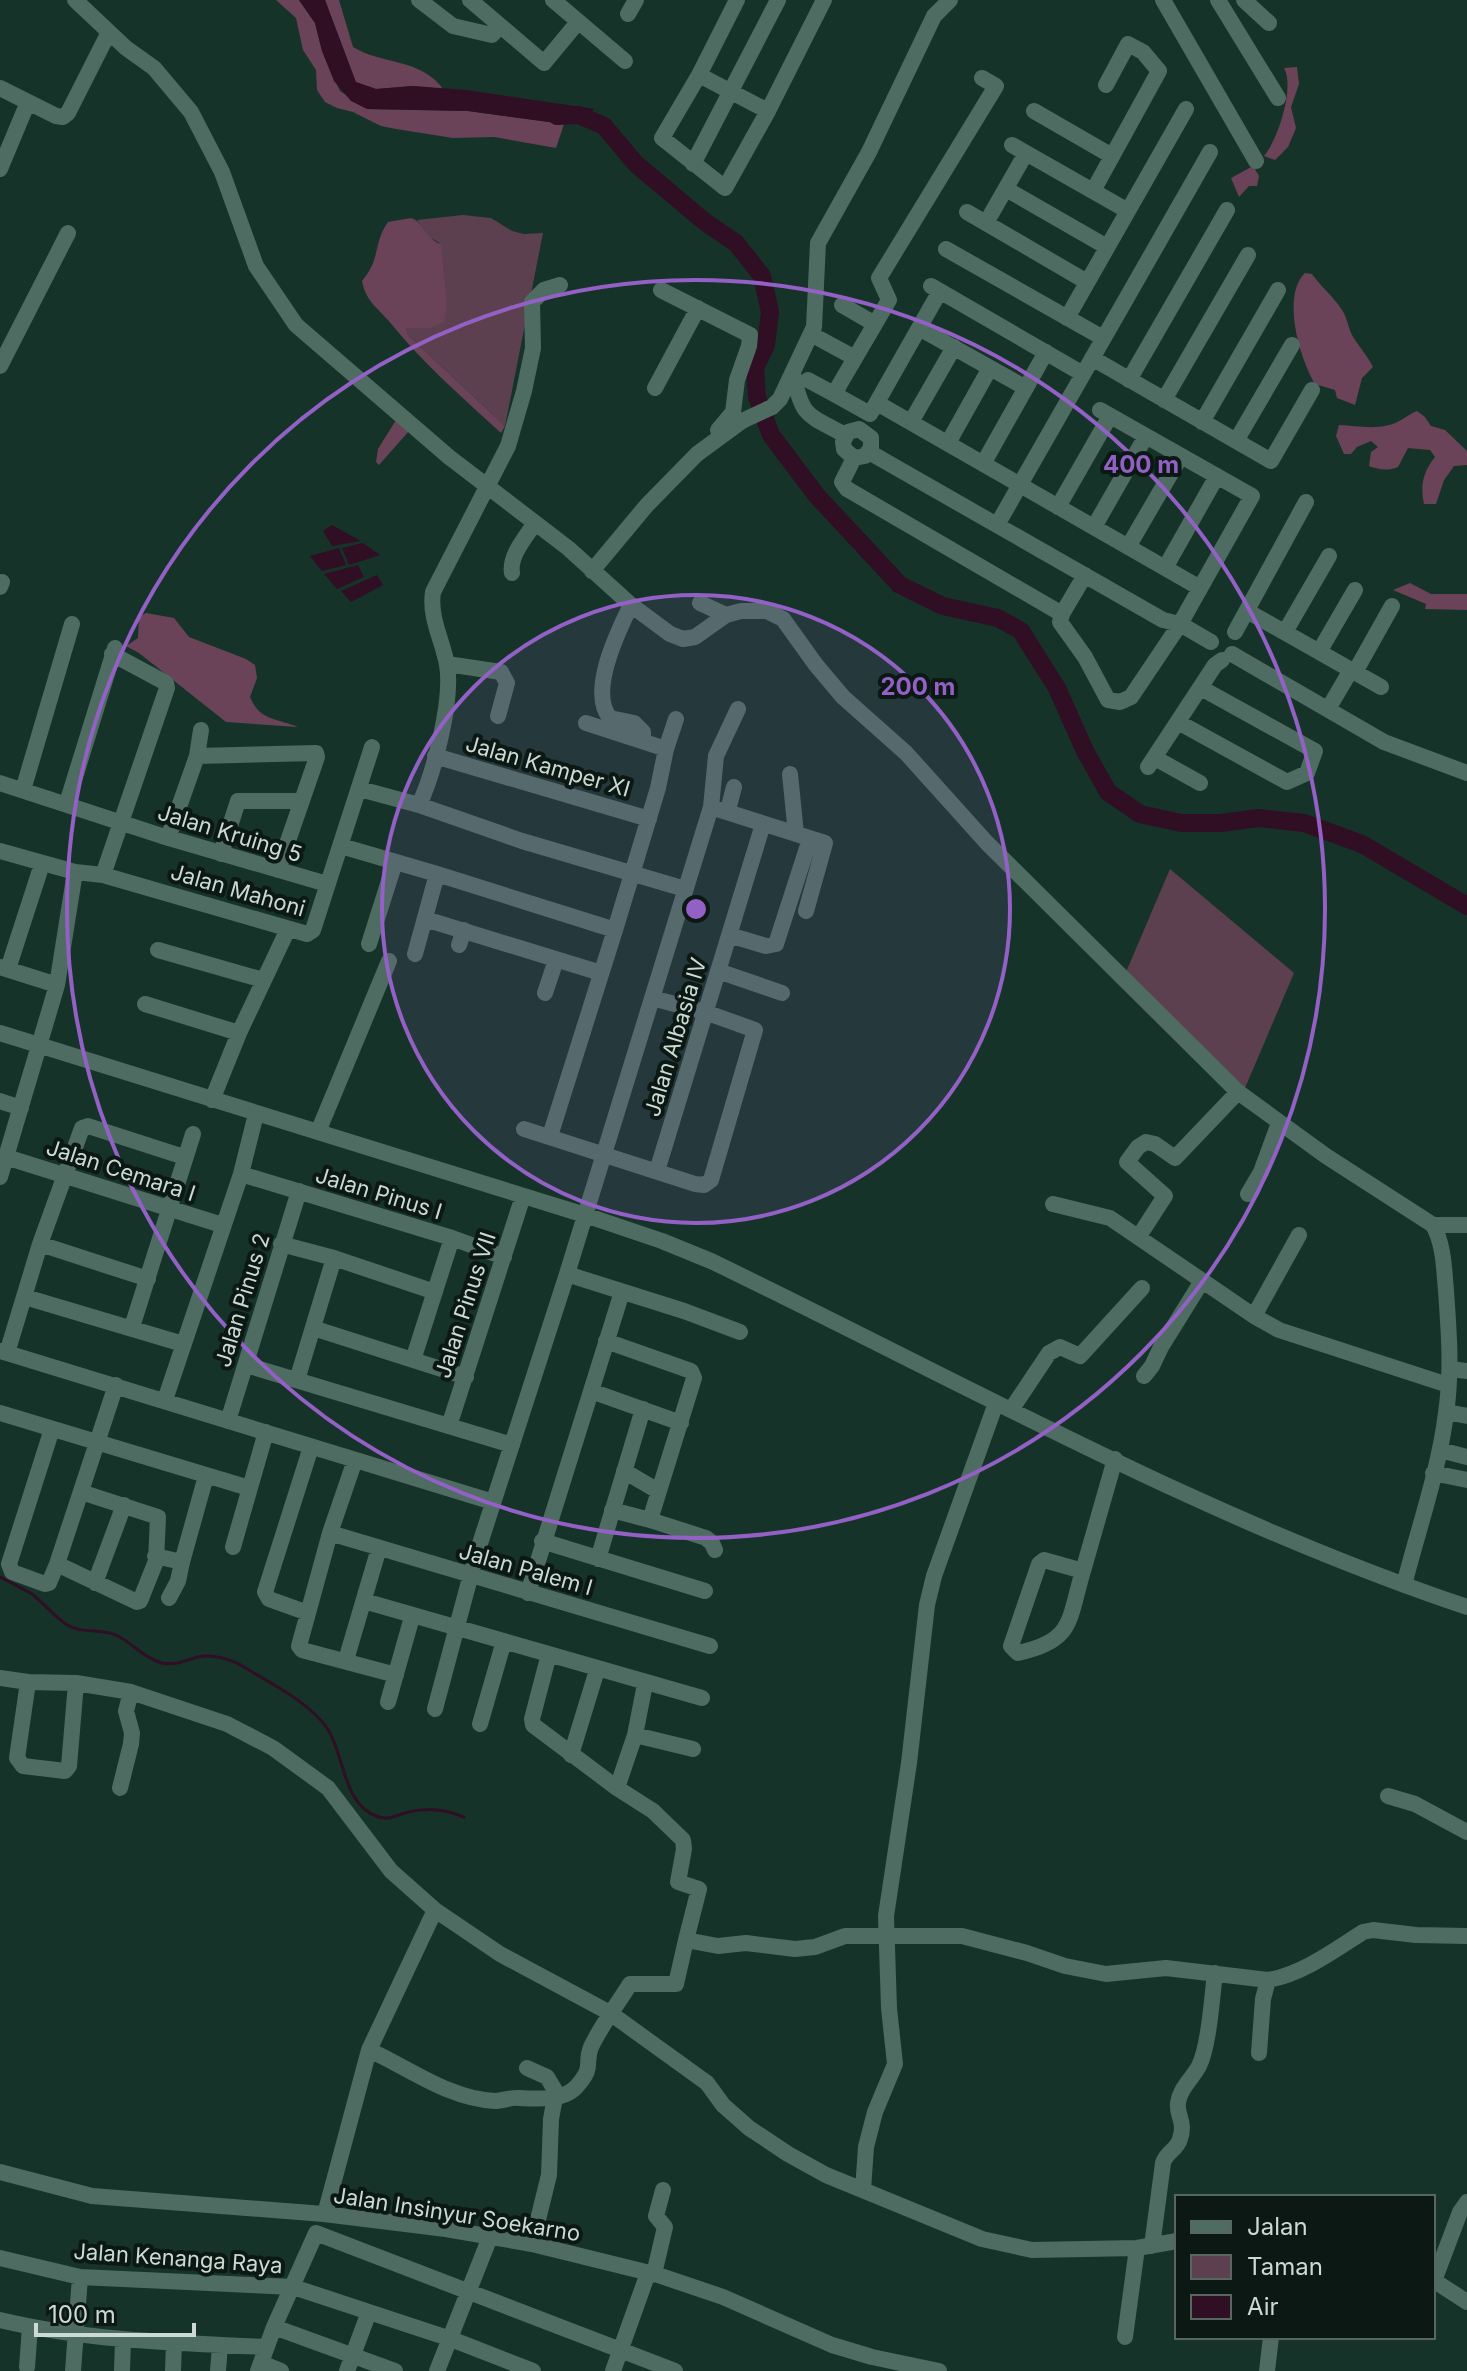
<svg xmlns="http://www.w3.org/2000/svg" width="1467" height="2371" font-family="Inter,sans-serif">
	<style>
		.green { fill: #5c404f }
		.forest { fill: #6b4359 }
		.water { fill: #300e23 }
		.lines { fill: none; stroke-linecap: round; stroke-linejoin: round }
		.stream { stroke: #300e23; stroke-width: 3 }
		.river { stroke: #300e23; stroke-width: 18 }
		.minor { stroke: #4e6c61; stroke-width: 16 }
		.ring { fill: none; stroke: #9360c5; stroke-width: 4 }
		.labels { text-anchor: middle; dominant-baseline: central; stroke-width: 8; stroke-linejoin: round; paint-order: stroke }
		.street-label { font-size: 22px; fill: #cbdbd4; stroke: #0c1813 }
		.centre { fill: #9360c5; stroke: #0c1813; stroke-width: 4 }
		.ring-label { font-size: 24px; text-anchor: middle; font-weight: bold; fill: #9360c5; stroke: #0c1813; stroke-width: 8; stroke-linejoin: round; paint-order: stroke }
	</style>
	<rect width="100%" height="100%" fill="#163329"/>
	<path class="green" d="M 463,215 L 491,218 L 512,231 L 524,234 L 543,233 L 505,426 L 408,335 L 406,328 L 430,328 L 441,260 L 441,244 L 430,237 L 417,220 Z
		M 1170,869 L 1294,973 L 1245,1088 L 1126,972 Z"/>
	<path class="forest" d="M 276,0 L 299,0 L 315,23 L 322,51 L 340,91 L 367,109 L 468,111 L 564,124 L 556,148 L 494,137 L 453,138 L 396,129 L 381,126 L 353,112 L 337,108 L 325,102 L 317,90 L 316,70 L 303,50 L 296,18 Z
		M 325,0 L 339,0 L 353,47 C 382,65 421,58 443,89 L 413,86 L 376,89 L 355,82 Z
		M 1297,67 L 1299,84 L 1291,107 L 1296,128 L 1288,147 L 1275,160 L 1264,156 C 1278,140 1295,87 1284,68 Z
		M 1253,166 L 1259,176 L 1257,186 L 1249,186 L 1239,197 L 1231,178 Z
		M 411,218 C 424,222 427,240 441,244 L 447,307 L 444,322 L 430,328 L 406,328 L 408,335 L 505,426 L 501,433 C 463,398 426,366 393,326 C 380,309 366,303 362,281 C 381,259 373,243 388,222 Z
		M 1305,273 L 1312,274 C 1321,287 1334,297 1342,310 C 1347,317 1348,327 1352,335 C 1358,346 1368,356 1373,367 L 1362,378 L 1355,405 L 1337,398 L 1335,390 L 1315,384 C 1300,359 1281,296 1305,273 Z
		M 1417,411 L 1425,417 L 1431,426 L 1445,430 L 1467,451 L 1467,465 L 1454,466 L 1444,480 L 1436,504 L 1424,504 C 1420,485 1423,472 1435,457 L 1430,450 L 1408,448 L 1398,467 C 1387,471 1380,470 1369,466 L 1371,452 L 1378,447 L 1371,441 L 1357,447 L 1351,454 L 1344,454 L 1336,436 L 1339,425 C 1358,426 1382,431 1399,421 C 1406,418 1409,414 1417,411 Z
		M 396,420 L 409,431 L 379,465 L 376,462 L 378,449 Z
		M 1410,583 L 1431,594 L 1467,594 L 1467,610 L 1425,609 L 1426,604 L 1393,590 Z
		M 146,613 L 174,618 L 189,637 L 246,659 L 255,665 L 257,678 L 250,697 C 260,721 276,718 298,727 L 226,722 L 139,653 L 126,646 L 138,638 L 139,617 Z"/>
	<path class="water" d="M 299,0 L 325,0 L 356,82 L 376,89 L 413,86 L 466,90 L 595,109 L 564,124 L 468,111 L 367,109 L 351,101 L 334,81 L 322,51 L 315,23 Z
		M 332,525 L 361,541 L 332,546 L 323,531 Z
		M 363,543 L 380,555 L 349,565 L 342,548 Z
		M 339,548 L 346,565 L 322,571 L 310,556 Z
		M 358,565 L 364,577 L 337,589 L 324,574 Z
		M 377,575 L 383,585 L 351,602 L 341,591 Z"/>
	<g class="lines">
		<path class="stream" d="M 0,1577 C 10,1582 22,1588 32,1594 C 45,1604 55,1618 69,1626 C 85,1634 100,1628 116,1635 C 133,1643 142,1657 162,1663 C 176,1666 185,1660 198,1657 C 212,1654 232,1659 244,1667 C 270,1683 310,1703 327,1728 C 344,1753 343,1804 376,1816 C 388,1821 394,1816 405,1813 C 425,1807 445,1809 464,1817"/>
		<path class="river" d="M 557,116 L 579,115 L 604,126 L 636,164 L 705,222 L 736,243 L 762,276 L 770,312 L 766,345 L 755,368 L 757,397 L 771,435 L 817,496 L 900,585 L 943,606 L 998,618 L 1021,631 L 1057,688 L 1085,751 L 1108,792 L 1140,814 L 1181,823 L 1221,823 L 1258,818 L 1304,823 L 1362,844 L 1467,906"/>
		<path class="minor" d="M 75,0 L 126,48 L 154,68 L 191,112 L 222,172 L 256,266 L 296,325 L 449,457 L 568,548 L 631,605 L 670,634 L 683,639 L 695,637 L 726,615 L 741,611 L 767,611 L 783,619 L 816,665 L 843,697 L 906,753 L 987,843 L 1238,1092 L 1326,1156 L 1433,1225 C 1444,1245 1444,1269 1446,1291 C 1449,1332 1452,1372 1446,1413 C 1439,1470 1418,1530 1404,1585
			M 419,0 L 453,26 L 492,35 L 500,26
			M 470,0 L 544,63 L 578,22
			M 553,0 L 625,61
			M 737,0 L 699,75 L 662,138 L 725,188 L 768,111 L 824,0
			M 1163,0 L 1256,161
			M 1218,0 L 1278,98
			M 1244,0 L 1269,23
			M 628,14 L 636,0
			M 699,75 L 768,111
			M 0,88 L 56,116 L 63,117 L 68,113 L 109,32
			M 1034,111 L 1112,156
			M 1012,145 L 1026,153
			M 693,164 L 778,0
			M 0,169 L 28,102
			M 1006,189 L 1107,247
			M 1093,191 L 1159,71 L 1143,52 L 1128,44 L 1106,85
			M 967,212 L 1087,282
			M 986,223 L 1026,153 L 1128,211
			M 946,249 L 1103,338
			M 931,286 L 1083,374
			M 661,290 L 750,335 L 749,346 L 737,380 L 733,412 L 718,430
			M 842,305 L 875,324
			M 1067,318 L 1186,109
			M 919,328 L 940,291
			M 820,339 L 855,358
			M 1092,358 L 1271,461 L 1312,390
			M 0,366 L 68,233
			M 793,373 C 802,418 807,414 845,435
			M 808,380 L 834,394
			M 1129,380 L 1227,210
			M 655,388 L 698,308
			M 1164,400 L 1248,255
			M 877,403 L 1200,588
			M 872,411 L 919,328 L 1026,388
			M 870,414 L 834,394 L 889,300 L 879,278 L 996,86 L 982,78
			M 911,422 L 954,347
			M 1202,422 L 1278,290
			M 1236,441 L 1292,345
			M 948,443 L 990,368
			M 869,452 L 1163,620 L 1180,624 L 1211,642
			M 854,458 L 844,449 L 843,442 L 848,432 L 859,429 L 871,438 L 871,448 L 865,456 L 854,458 L 842,482 L 847,489 L 1062,614
			M 983,464 L 1046,352
			M 1058,507 L 1110,416
			M 997,525 L 1210,152
			M 1094,527 L 1146,436
			M 1128,547 L 1181,456
			M 1165,568 L 1217,476
			M 592,571 L 647,505 L 697,454 L 742,421 L 772,407 L 780,399 L 814,327 L 818,243 L 869,152 L 934,16 L 950,0
			M 512,573 C 509,556 525,538 535,523
			M 1085,575 L 1062,614 L 1060,622 L 1085,657 L 1108,700 L 1120,702 L 1131,697 L 1180,624 L 1252,496 L 1100,410
			M 0,587 L 2,582
			M 700,603 L 726,615
			M 631,605 C 618,631 588,692 610,718 L 634,723 L 643,732 L 643,741
			M 1247,611 L 1381,687
			M 1235,632 L 1306,502
			M 1285,632 L 1329,556
			M 1319,652 L 1355,590
			M 1232,654 L 1384,742 L 1467,773
			M 447,664 L 501,672 L 507,683 L 498,716
			M 1355,672 L 1392,606
			M 1328,709 L 1351,670
			M 1178,722 L 1287,782 L 1307,773 L 1315,751 L 1201,688
			M 586,723 L 666,749
			M 197,756 L 316,753 L 317,757 L 278,870
			M 435,756 L 649,819
			M 1155,758 L 1200,783
			M 1148,767 L 1215,665 L 1222,660
			M 790,774 L 796,834
			M 0,783 L 162,836 L 327,884
			M 360,789 L 419,805 L 522,841 L 685,889
			M 23,790 L 72,624
			M 67,803 L 115,648
			M 419,805 C 434,773 453,700 447,665 C 443,641 429,618 433,592 L 508,446 L 524,391 L 533,348 L 532,302 L 544,290 L 560,285
			M 711,807 L 825,843 L 806,911
			M 728,810 L 734,787
			M 168,838 L 197,756 L 201,730
			M 341,846 L 437,874 L 615,930
			M 0,851 L 75,872 L 103,875 L 167,688 L 166,683 L 112,654
			M 221,854 L 238,801 L 302,801
			M 103,875 L 307,934 L 313,930 L 372,747
			M 425,919 L 601,973
			M 729,935 L 766,946 L 776,944 L 810,839
			M 369,944 L 395,862
			M 459,945 L 464,930
			M 158,950 L 263,980
			M 415,954 L 437,874
			M 0,967 L 57,985
			M 8,969 L 42,864
			M 718,971 L 782,993
			M 545,993 L 556,960
			M 145,1004 L 239,1033
			M 0,1033 L 585,1215 L 662,1241 L 711,1261 C 960,1381 1204,1519 1467,1607
			M 212,1100 L 239,1033 L 288,929
			M 0,1101 L 21,1108
			M 524,1129 L 695,1184 L 704,1185 L 711,1180 L 755,1030 L 705,1012 L 652,998
			M 318,1132 L 389,961
			M 550,1136 L 615,930 L 658,788 L 666,749 L 676,719
			M 6,1157 L 222,1225
			M 657,1171 L 763,824
			M 241,1174 L 452,1238 L 504,1257
			M 0,1177 L 57,985 L 75,872
			M 1248,1194 L 1261,1172 L 1279,1123
			M 1053,1204 L 1110,1218 L 1254,1316 L 1279,1330 L 1448,1385
			M 1433,1225 L 1467,1225
			M 1139,1236 L 1165,1196 L 1127,1162 L 1138,1147 L 1146,1142 L 1155,1144 L 1175,1158 L 1238,1092
			M 40,1244 L 148,1279
			M 281,1244 L 334,1258 L 435,1292
			M 567,1274 L 684,1311 L 740,1332
			M 25,1297 L 183,1344
			M 1254,1316 L 1299,1235
			M 132,1327 L 193,1134
			M 313,1328 L 466,1377
			M 606,1341 L 691,1371 L 694,1378 L 650,1520 L 612,1510
			M 0,1351 L 493,1502
			M 7,1353 L 40,1244 L 82,1128 L 88,1126 L 184,1157
			M 413,1360 L 452,1238
			M 246,1365 L 512,1445
			M 1450,1369 L 1467,1371
			M 1144,1376 L 1152,1366 L 1161,1347 L 1202,1281
			M 297,1380 L 334,1258
			M 591,1391 L 681,1423
			M 165,1400 L 241,1174 L 256,1114
			M 1011,1410 L 1049,1353 L 1060,1347 L 1080,1356 L 1142,1288
			M 1447,1412 L 1467,1416
			M 0,1413 L 249,1488
			M 228,1421 L 299,1191
			M 449,1426 L 523,1196
			M 52,1429 L 9,1564 L 12,1572 L 45,1584 L 49,1583 L 57,1564 L 116,1385
			M 1440,1450 L 1467,1457
			M 355,1460 L 330,1533 L 299,1646 L 302,1650 L 396,1675
			M 624,1471 L 658,1491
			M 1433,1473 L 1467,1480
			M 650,1520 L 706,1538 L 712,1543 L 715,1550
			M 330,1533 L 710,1646
			M 542,1541 L 705,1591
			M 233,1547 L 266,1432
			M 155,1556 L 182,1562 L 206,1476
			M 598,1559 L 643,1409
			M 1044,1560 L 1083,1571 C 1068,1621 1074,1641 1018,1653 L 1011,1646 L 1039,1564 Z
			M 57,1564 L 137,1602 L 140,1601 L 156,1561 L 158,1517 L 81,1492
			M 1083,1571 L 1115,1459
			M 95,1583 L 124,1505
			M 528,1593 L 622,1292
			M 169,1598 L 178,1581 L 182,1562
			M 364,1601 L 702,1698
			M 308,1613 L 269,1599 L 265,1592 L 311,1447
			M 549,1654 L 532,1719 L 533,1725 L 617,1788 L 653,1811 L 683,1840 L 684,1849 L 678,1882 L 699,1889 L 686,1940 L 718,1946 L 746,1943 L 795,1949 L 815,1947 L 845,1936 L 962,1936 L 1027,1953 L 1065,1966 L 1106,1974 L 1166,1968 L 1268,1980 C 1301,1975 1335,1950 1363,1932 L 1373,1930 L 1416,1935 L 1467,1936
			M 346,1660 L 379,1548
			M 0,1678 L 28,1682 L 76,1683 L 131,1692 L 227,1724 L 273,1748 L 328,1788 L 391,1871 L 435,1910 L 500,1954 L 610,2013 L 707,2083 L 723,2105 L 749,2128 L 788,2154 L 826,2175 L 982,2239 L 1032,2250 L 1137,2248 L 1177,2241
			M 28,1682 L 17,1758 L 23,1766 L 65,1771 L 69,1766 L 76,1683
			M 388,1702 L 412,1617
			M 435,1709 L 475,1559 L 567,1274 L 711,807 L 716,756 L 738,709
			M 480,1724 L 504,1641
			M 635,1735 L 693,1749
			M 571,1755 L 597,1670
			M 120,1788 L 131,1744 L 132,1733 L 126,1711 L 131,1692
			M 617,1788 L 635,1735 L 645,1684
			M 1388,1796 L 1415,1804 L 1467,1832
			M 369,2050 C 409,2068 449,2099 495,2101 C 503,2101 511,2097 519,2098 C 536,2099 565,2101 577,2086 C 595,2066 584,2064 591,2047 C 602,2024 617,2005 630,1984 L 676,1984 L 686,1940
			M 1259,2053 L 1263,1999 L 1268,1980
			M 527,2068 L 547,2077 L 556,2092 L 551,2119 L 549,2175 L 532,2244
			M 0,2172 L 92,2196 L 324,2214 L 446,2229 L 532,2244 L 658,2275 L 723,2297 L 832,2345 L 872,2357 L 939,2371
			M 863,2190 L 866,2147 L 875,2112 L 895,2064 L 889,2008 L 886,1916 L 909,1763 L 927,1605 L 934,1576 L 996,1403
			M 325,2214 L 369,2050 L 435,1910
			M 1152,2246 L 1163,2163 C 1166,2152 1177,2150 1180,2139 C 1186,2121 1176,2115 1178,2103 C 1180,2088 1192,2079 1199,2066 C 1209,2046 1212,1997 1215,1973
			M 0,2258 L 80,2277 L 293,2287 L 451,2339 L 533,2371
			M 654,2274 L 665,2227 L 656,2216 L 663,2190
			M 1433,2280 L 1467,2302
			M 1434,2281 L 1460,2212 L 1467,2202
			M 0,2320 C 88,2341 177,2343 267,2347
			M 274,2327 L 395,2371
			M 1125,2337 L 1137,2248
			M 261,2363 L 281,2371
			M 27,2367 L 30,2327
			M 73,2371 L 80,2277
			M 122,2371 L 123,2340
			M 173,2371 L 174,2343
			M 218,2371 L 220,2345
			M 258,2371 L 274,2327 L 316,2233 L 675,2371
			M 347,2371 L 369,2312
			M 437,2371 L 490,2237
			M 613,2371 L 648,2273
			M 1267,2371 L 1271,2337"/>
	</g>
	<circle cx="696" cy="909" r="314" fill="#9360c5" fill-opacity=".12"/>
	<g class="ring">
		<circle cx="696" cy="909" r="314"/>
		<circle cx="696" cy="909" r="629"/>
	</g>
	<g class="labels">
		<g class="street-label">
			<text transform="translate(548 766) rotate(16)">Jalan Kamper XI</text>
			<text transform="translate(230 833) rotate(17)">Jalan Kruing 5</text>
			<text transform="translate(238 890) rotate(16)">Jalan Mahoni</text>
			<text transform="translate(675 1037) rotate(-73)">Jalan Albasia lV</text>
			<text transform="translate(121 1170) rotate(18)">Jalan Cemara I</text>
			<text transform="translate(379 1193) rotate(17)">Jalan Pinus I</text>
			<text transform="translate(242 1300) rotate(-73)">Jalan Pinus 2</text>
			<text transform="translate(465 1305) rotate(-72)">Jalan Pinus VII</text>
			<text transform="translate(526 1569) rotate(16)">Jalan Palem I</text>
			<text transform="translate(457 2214) rotate(9)">Jalan Insinyur Soekarno</text>
			<text transform="translate(178 2258) rotate(4)">Jalan Kenanga Raya</text>
		</g>
	</g>
	<circle cx="696" cy="909" r="12" class="centre"/>
	<g class="ring-label">
		<text x="1141" y="473">400 m</text>
		<text x="918" y="695">200 m</text>
	</g>
	<rect x="1175" y="2195" width="260" height="144" fill="#0c1813" stroke="#586660" stroke-width="2"/>
	<rect x="1191" y="2221" width="40" height="12" fill="#4e6c61" stroke="#586660" stroke-width="2"/>
	<text x="1247" y="2235" font-size="24" fill="#cbdbd4">Jalan</text>
	<rect x="1191" y="2255" width="40" height="24" fill="#5c404f" stroke="#586660" stroke-width="2"/>
	<text x="1247" y="2275" font-size="24" fill="#cbdbd4">Taman</text>
	<rect x="1191" y="2295" width="40" height="24" fill="#300e23" stroke="#586660" stroke-width="2"/>
	<text x="1247" y="2315" font-size="24" fill="#cbdbd4">Air</text>
	<path d="M36 2323v12h158v-12" fill="none" stroke="#cbdbd4" stroke-width="4"/>
	<text x="48" y="2323" font-size="24" fill="#cbdbd4" stroke="#0c1813" stroke-width="6" paint-order="stroke">100 m</text>
</svg>
